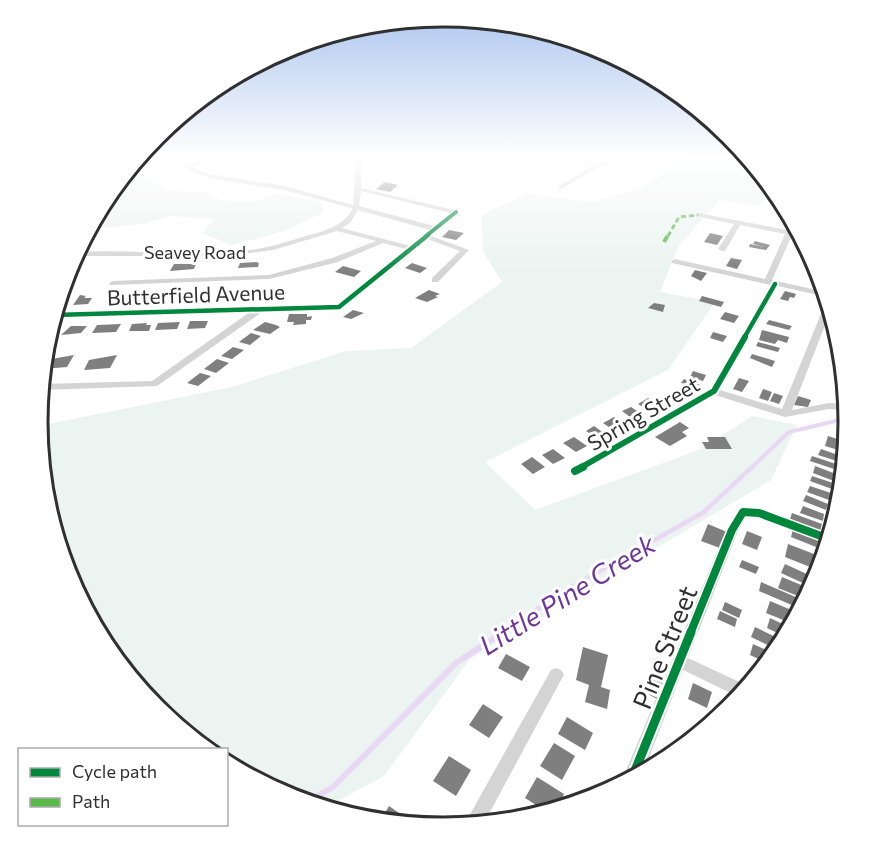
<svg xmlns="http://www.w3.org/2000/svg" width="886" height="844" font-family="Commissioner,sans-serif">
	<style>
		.green { fill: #ebf4f1 }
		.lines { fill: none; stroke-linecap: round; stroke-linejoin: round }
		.stream-far2 { stroke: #e8d8f4; stroke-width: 4 }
		.stream-far1 { stroke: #e8d8f4; stroke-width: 4.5 }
		.stream { stroke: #e8d8f4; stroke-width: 6 }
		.building { fill: #7f7f7f }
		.minor { fill: #d4d4d4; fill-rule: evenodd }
		.quiet-far1 { stroke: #58b947; stroke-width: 3; stroke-dasharray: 5 3; stroke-linecap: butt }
		.quiet { stroke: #58b947; stroke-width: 4; stroke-dasharray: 7 4; stroke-linecap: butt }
		.cycleway-far4-casing { stroke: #fff; stroke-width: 6 }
		.cycleway-far3-casing { stroke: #fff; stroke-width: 8 }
		.cycleway-far2-casing { stroke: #fff; stroke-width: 10 }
		.cycleway-far1-casing { stroke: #fff; stroke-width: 11 }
		.cycleway-casing { stroke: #fff; stroke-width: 13 }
		.cycleway-far4 { stroke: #00873e; stroke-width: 4 }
		.cycleway-far3 { stroke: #00873e; stroke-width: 4.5 }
		.cycleway-far2 { stroke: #00873e; stroke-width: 6 }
		.cycleway-far1 { stroke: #00873e; stroke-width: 8 }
		.cycleway { stroke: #00873e; stroke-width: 9 }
		.labels { text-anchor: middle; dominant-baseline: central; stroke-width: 6; stroke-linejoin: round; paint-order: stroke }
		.far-street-label { font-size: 18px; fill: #303030; stroke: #fff }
		.street-label { font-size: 21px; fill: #303030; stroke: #fff }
		.near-street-label { font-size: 26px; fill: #303030; stroke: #fff }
		.near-water-label { font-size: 27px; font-style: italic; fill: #6e3699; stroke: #fff }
		.rim { fill: none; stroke: #303030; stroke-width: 3 }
	</style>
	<rect width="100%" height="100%" fill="#fff"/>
	<path class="green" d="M 690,155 L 746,155 L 775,191 L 757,206 L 719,200 L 678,247 L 660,292 L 715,302 L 668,370 L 485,462 L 535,510 L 701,449 L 752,416 L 797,425 L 771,480 L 470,659 L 384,776 L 325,808 L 288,796 L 227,764 L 226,750 C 197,749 191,737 169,719 C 112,672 56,571 45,499 C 41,475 40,450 38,426 L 232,387 L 346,351 L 411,348 L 502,282 L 483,251 L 481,215 L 527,194 L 592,202 L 639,190 Z
		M 140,173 L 167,190 L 207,193 L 220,200 L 255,202 L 277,194 L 319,201 L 324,212 L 285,231 L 232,245 L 202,233 L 215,219 L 171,216 L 144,224 L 89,229 C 103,203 109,179 140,173 Z"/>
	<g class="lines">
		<path class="stream-far2" d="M 751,468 L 789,432 L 848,418"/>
		<path class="stream-far1" d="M 500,634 L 568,589 L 704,512 L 752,467"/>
		<path class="stream" d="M 306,802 L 333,787 L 456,663 L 503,632"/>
	</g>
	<path class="building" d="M 385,182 L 398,185 L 390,192 L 376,189 Z
		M 449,230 L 464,233 L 456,240 L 442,237 Z
		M 710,233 L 723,236 L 717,245 L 704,242 Z
		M 755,241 L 770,245 L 766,250 L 749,247 L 750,244 L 764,247 L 753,244 Z
		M 731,258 L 742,260 L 737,269 L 726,266 Z
		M 256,262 L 259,263 L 258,267 L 238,268 L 240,263 Z
		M 412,263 L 427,268 L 420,273 L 405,268 Z
		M 174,264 L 196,264 L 194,269 L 170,271 Z
		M 343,266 L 361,271 L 354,277 L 335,272 Z
		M 695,270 L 707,273 L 701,281 L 691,276 Z
		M 429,290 L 440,294 L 435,296 L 438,297 L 427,302 L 415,298 Z
		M 236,291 L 236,294 L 238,294 L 234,300 L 220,300 L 223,292 Z
		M 785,291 L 796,294 L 794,298 L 790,297 L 788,301 L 780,299 Z
		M 190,293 L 193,295 L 190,301 L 173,301 L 180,294 Z
		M 80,295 L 86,296 L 84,298 L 92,298 L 88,304 L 73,305 Z
		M 702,296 L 724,302 L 721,307 L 699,301 Z
		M 654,303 L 665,305 L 663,312 L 648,308 Z
		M 353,310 L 364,313 L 351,319 L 343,317 Z
		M 725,312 L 739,316 L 734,323 L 720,319 Z
		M 289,314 L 307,314 L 307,317 L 312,316 L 311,320 L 306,320 L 306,324 L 293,325 L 294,322 L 287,322 Z
		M 769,320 L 792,326 L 789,330 L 766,324 Z
		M 190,321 L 208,321 L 205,328 L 187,329 Z
		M 180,322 L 177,329 L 155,330 L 158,323 Z
		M 265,322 L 276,325 L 280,327 L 270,334 L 253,330 Z
		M 147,323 L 146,325 L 151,325 L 149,331 L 129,331 L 132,324 Z
		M 121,324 L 116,332 L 92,333 L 97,325 Z
		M 71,326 L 87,326 L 81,333 L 61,335 Z
		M 762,330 L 789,337 L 787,343 L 778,340 L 775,344 L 759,340 Z
		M 713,332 L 727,336 L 723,342 L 710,338 Z
		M 251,333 L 261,336 L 250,345 L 239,342 Z
		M 758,342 L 780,348 L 778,352 L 756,346 Z
		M 233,347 L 244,350 L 232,359 L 221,356 Z
		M 752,354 L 775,361 L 772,367 L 750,358 Z
		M 74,355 L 67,367 L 43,369 L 46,360 Z
		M 117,355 L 110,368 L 84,370 L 89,360 Z
		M 217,359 L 229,363 L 216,373 L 204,369 Z
		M 693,371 L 706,375 L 703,381 L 690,377 Z
		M 200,373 L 211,376 L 198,386 L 187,383 Z
		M 739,378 L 749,381 L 742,392 L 733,389 Z
		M 684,379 L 700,385 L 697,391 L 684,387 L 686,384 L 681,383 Z
		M 763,389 L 772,392 L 768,401 L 759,398 Z
		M 774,393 L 783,396 L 779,404 L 770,401 Z
		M 798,396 L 811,400 L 808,407 L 794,405 Z
		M 648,398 L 659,405 L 650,411 L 638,404 Z
		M 631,407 L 643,415 L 634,420 L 622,411 Z
		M 614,417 L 628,425 L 625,427 L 627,428 L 616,432 L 603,423 Z
		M 680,422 L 689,428 L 682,432 L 687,436 L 670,446 L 655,437 Z
		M 594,426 L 608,436 L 600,440 L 586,431 Z
		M 828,436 L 847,442 L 845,452 L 825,446 Z
		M 574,437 L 587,446 L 576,452 L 563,443 Z
		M 707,437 L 725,437 L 732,449 L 706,449 L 702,442 L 709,442 Z
		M 553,449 L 565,458 L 553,464 L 542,455 Z
		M 821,449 L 841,456 L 840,462 L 818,455 Z
		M 812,456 L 839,465 L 837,470 L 810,461 Z
		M 532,457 L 545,467 L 533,474 L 521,464 Z
		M 815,466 L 836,474 L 834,481 L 813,473 Z
		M 812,476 L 833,483 L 832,489 L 810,481 Z
		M 810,486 L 831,493 L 829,500 L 807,492 Z
		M 806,495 L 828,504 L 826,510 L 803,501 Z
		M 803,506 L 824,514 L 823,521 L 800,513 Z
		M 792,513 L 822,524 L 820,531 L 790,519 Z
		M 708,524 L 727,532 L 720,548 L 701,541 Z
		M 793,529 L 819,539 L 816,547 L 791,537 Z
		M 747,531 L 762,537 L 757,550 L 742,544 Z
		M 788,544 L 814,554 L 810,567 L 785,557 Z
		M 742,560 L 759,567 L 756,574 L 739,567 Z
		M 785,564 L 809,575 L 805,584 L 781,573 Z
		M 782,577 L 806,587 L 803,598 L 778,588 Z
		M 761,582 L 805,601 L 801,609 L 759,591 Z
		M 770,601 L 796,612 L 793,624 L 766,613 Z
		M 725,602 L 742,610 L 739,618 L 722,610 Z
		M 720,611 L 737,619 L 735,627 L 717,619 Z
		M 770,618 L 791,628 L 786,637 L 767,628 Z
		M 755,627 L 784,641 L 778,650 L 751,637 Z
		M 753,644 L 775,654 L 767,663 L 750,655 Z
		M 583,647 L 608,655 L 601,687 L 610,690 L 607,709 L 585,702 L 589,685 L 576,680 Z
		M 506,654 L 530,667 L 522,681 L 498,668 Z
		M 650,672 L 670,682 L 661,701 L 642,691 Z
		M 693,683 L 712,692 L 707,708 L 688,699 Z
		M 483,704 L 503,717 L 489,738 L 469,725 Z
		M 567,717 L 593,733 L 585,750 L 558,734 Z
		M 554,743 L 575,756 L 562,780 L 540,766 Z
		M 449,756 L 471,770 L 456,796 L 433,781 Z
		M 537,777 L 564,794 L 557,809 L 547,812 L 525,798 Z
		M 389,806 L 416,825 L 380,821 Z"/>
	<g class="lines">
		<path class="minor" d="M 179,155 L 185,155 L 189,164 L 213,155 L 222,155 L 192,167 L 210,174 L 284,186 L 353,205 L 356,161 L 358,155 L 364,155 L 361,168 L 361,188 L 458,211 L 458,213 L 431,236 L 469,250 L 438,282 L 432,282 L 432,278 L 460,251 L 427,239 L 416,248 L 416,251 L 412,251 L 342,309 L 262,312 L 157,386 L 41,390 L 41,384 L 152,381 L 250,312 L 54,318 L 55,312 L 337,305 L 406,249 L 383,243 L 338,262 L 269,279 L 110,285 L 109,283 L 113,281 L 269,275 L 332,258 L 376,241 L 337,231 L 273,250 L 227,256 L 74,256 L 76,252 C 137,249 197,258 257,249 C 274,246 290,241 306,236 C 324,231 342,227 352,210 L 352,208 L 284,190 L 209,178 L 185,168 ZM 361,191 L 451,213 L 434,226 L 359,206 ZM 358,210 L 430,230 L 410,246 L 342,228 L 350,223 Z
			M 563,155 L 572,155 L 597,164 L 618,155 L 626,155 L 599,167 L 561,189 L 559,188 L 559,186 L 592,166 Z
			M 698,213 L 787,230 L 793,221 L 796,226 L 794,231 L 799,233 L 802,237 L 792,235 L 772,280 L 825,292 L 827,297 L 778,286 L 720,390 L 782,409 L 825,304 L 828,302 L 831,310 L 792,410 L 829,403 L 847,404 L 847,410 L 829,409 L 785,417 L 715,395 L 579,474 L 571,474 L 569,471 L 571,468 L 710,389 L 771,285 L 672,263 L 671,261 L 675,259 L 765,279 L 785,234 L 740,225 L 725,251 L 722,251 L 718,249 L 734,224 L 696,216 L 695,215 Z
			M 743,508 L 763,510 L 831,535 L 828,543 L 758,517 L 746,517 L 738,531 L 688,658 L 748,686 L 739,697 L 683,670 L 643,773 L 625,782 L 623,778 L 726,530 L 739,509 Z
			M 556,668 L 561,670 L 564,675 L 561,680 L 484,823 L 464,825 L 551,670 Z"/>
		<path class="quiet-far1" d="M 668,236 L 679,217 L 698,215"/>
		<path class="quiet" d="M 664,242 L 668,235"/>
		<g class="cycleway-far4-casing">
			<path id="cycleway-far4" d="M 426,236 L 456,212"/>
		</g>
		<g class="cycleway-far3-casing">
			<path id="cycleway-far3" d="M 54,315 L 339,307 L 428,235
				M 744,338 L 775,284"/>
		</g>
		<g class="cycleway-far2-casing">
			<path id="cycleway-far2" d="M 580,468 L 714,391 L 745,337"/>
		</g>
		<g class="cycleway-far1-casing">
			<path id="cycleway-far1" d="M 575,471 L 583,467
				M 690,634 L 732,530 L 743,512 L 759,513 L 829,539"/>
		</g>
		<g class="cycleway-casing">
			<path id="cycleway" d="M 632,778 L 691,632"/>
		</g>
		<use href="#cycleway-far4" class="cycleway-far4"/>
		<use href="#cycleway-far3" class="cycleway-far3"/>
		<use href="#cycleway-far2" class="cycleway-far2"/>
		<use href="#cycleway-far1" class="cycleway-far1"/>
		<use href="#cycleway" class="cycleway"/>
	</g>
	<linearGradient id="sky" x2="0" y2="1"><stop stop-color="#a8c2ed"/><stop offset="0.57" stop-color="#fff"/><stop offset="1" stop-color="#fff" stop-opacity="0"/></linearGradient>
	<rect width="886" height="273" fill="url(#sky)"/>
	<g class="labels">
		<g class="far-street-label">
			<text x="195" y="252">Seavey Road</text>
		</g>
		<g class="street-label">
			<text transform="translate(196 294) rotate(-2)">Butterfield Avenue</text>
			<text transform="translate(643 413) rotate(-30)">Spring Street</text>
		</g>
		<g class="near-street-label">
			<text transform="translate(664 647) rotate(-68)">Pine Street</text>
		</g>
		<g class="near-water-label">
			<text transform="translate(567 594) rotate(-32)">Little Pine Creek</text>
		</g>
	</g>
	<path d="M0 0H886V844H0ZM48 422a395 395 0 1 1 790 0a395 395 0 1 1-790 0Z" fill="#fff" fill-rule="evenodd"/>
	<path class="rim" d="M48 422a395 395 0 1 1 790 0a395 395 0 1 1-790 0Z"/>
	<rect x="18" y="748" width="210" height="78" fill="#ffffff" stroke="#acacac" stroke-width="1.5"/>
	<rect x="30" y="768" width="30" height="9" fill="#00873e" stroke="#acacac" stroke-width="1.5"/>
	<text x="72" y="778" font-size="18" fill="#303030">Cycle path</text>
	<rect x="30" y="798" width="30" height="9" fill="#58b947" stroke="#acacac" stroke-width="1.5"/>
	<text x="72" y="808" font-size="18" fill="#303030">Path</text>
</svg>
